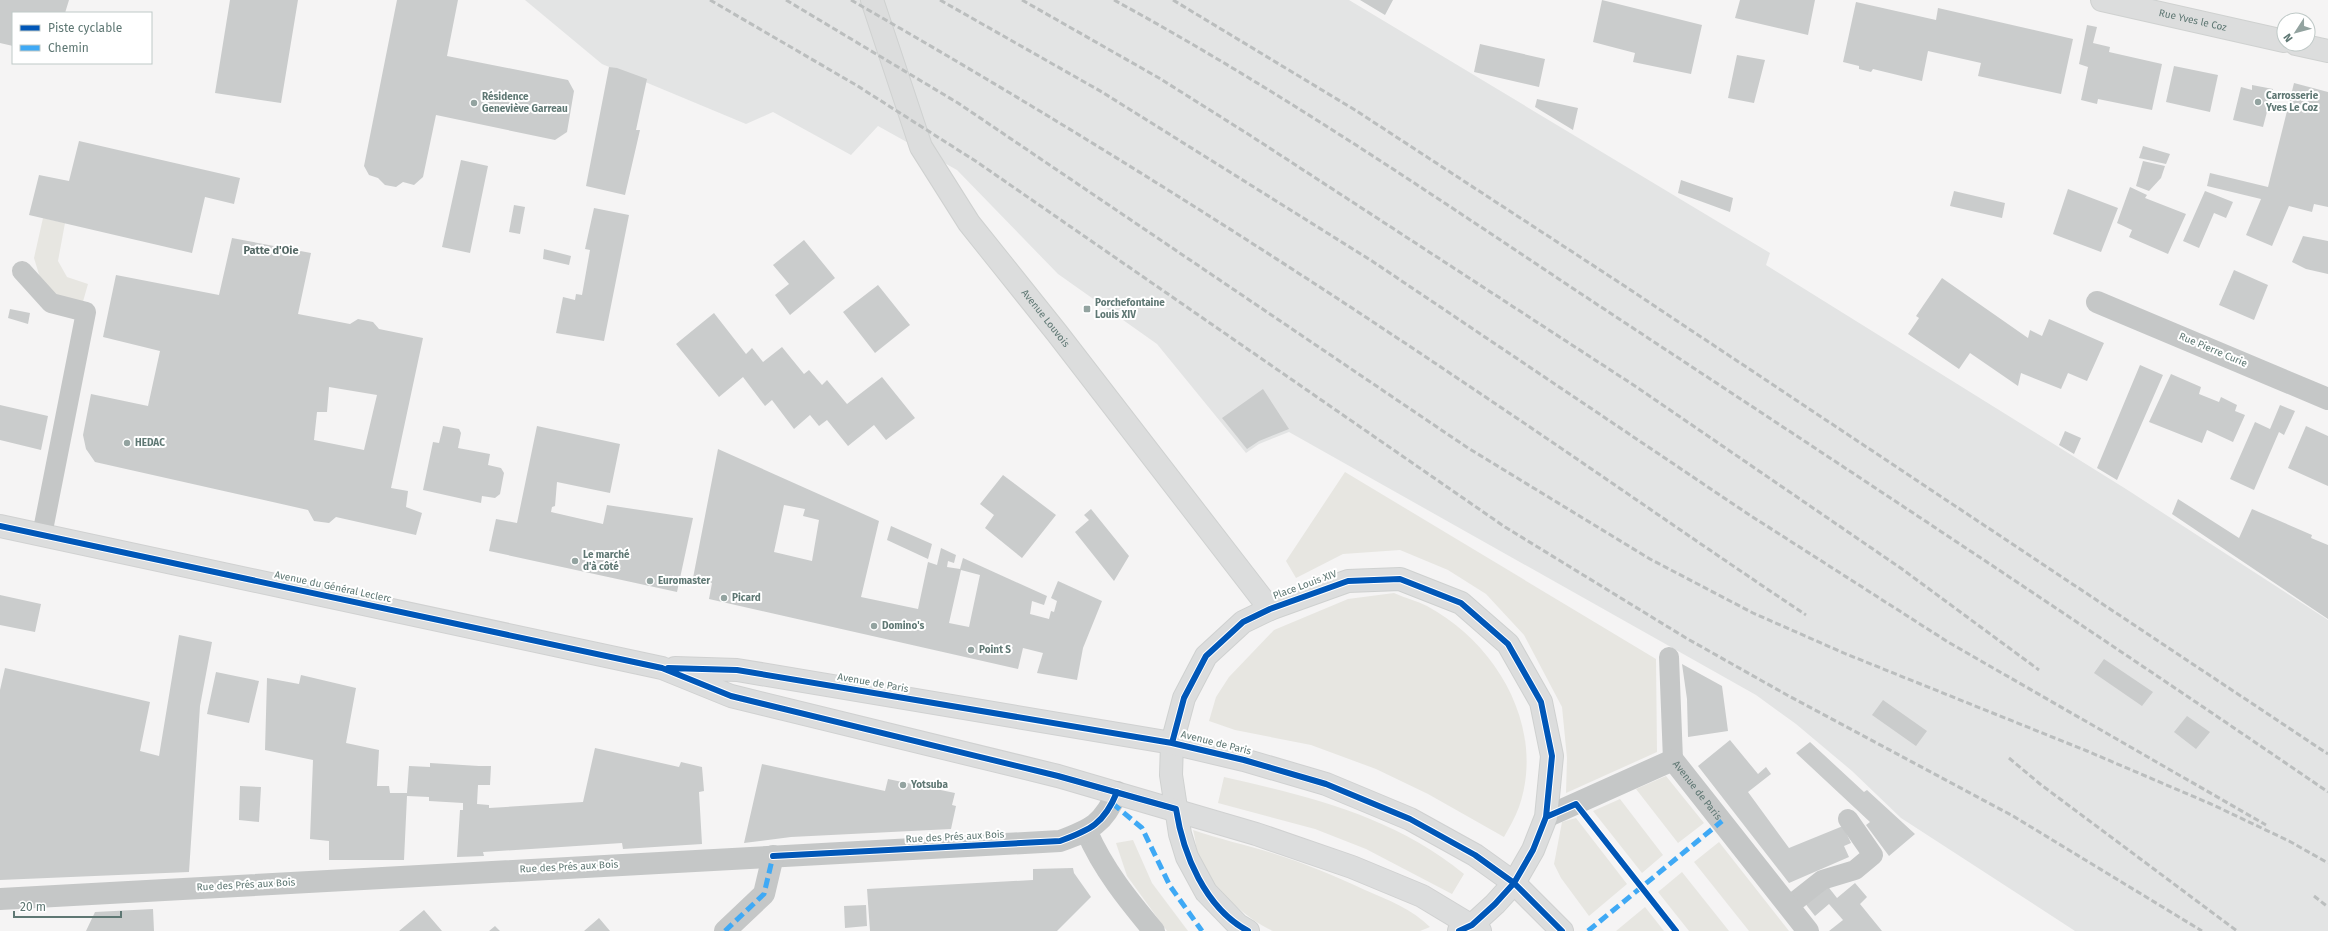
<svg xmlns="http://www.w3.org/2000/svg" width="2328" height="931" font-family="'Fira Sans',sans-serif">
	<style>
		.built { fill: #e3e4e4 }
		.green { fill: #e7e6e1 }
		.building { fill: #cacccc; fill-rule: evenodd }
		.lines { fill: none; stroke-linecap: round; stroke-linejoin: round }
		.secondary-casing { stroke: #cfd1d0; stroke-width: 24 }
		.primary-casing { stroke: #d0d1d1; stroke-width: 24 }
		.lane { stroke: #c5c7c7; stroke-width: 20 }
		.street { stroke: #c5c7c7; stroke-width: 22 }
		.secondary { stroke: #dcdddd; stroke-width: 22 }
		.primary { stroke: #dcdddd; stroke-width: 22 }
		.rail { stroke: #bbbebe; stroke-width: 3; stroke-dasharray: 6 3; stroke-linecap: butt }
		.quiet { stroke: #3fa9f5; stroke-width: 5; stroke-dasharray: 10 5; stroke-linecap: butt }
		.cycleway-casing { stroke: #fff; stroke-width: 8 }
		.cycleway { stroke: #0057b8; stroke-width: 6 }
		.poi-dot { fill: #93a3a0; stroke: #fff; stroke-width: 1.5 }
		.labels { text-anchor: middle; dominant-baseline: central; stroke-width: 4; stroke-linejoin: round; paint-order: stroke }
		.street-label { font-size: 10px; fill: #5e7773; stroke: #fff }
		.poi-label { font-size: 10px; font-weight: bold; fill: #5e7773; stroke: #fff; text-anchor: start }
		.neighbourhood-label { font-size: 11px; font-weight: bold; fill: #546865; stroke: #fff }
	</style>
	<rect width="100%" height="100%" fill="#f5f4f4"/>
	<path class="built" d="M 525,0 L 1349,0 L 1770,253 L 1766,265 L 2126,489 L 2328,620 L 2328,931 L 2075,931 L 1901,818 L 1852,771 L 1796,724 L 1756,695 L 1289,432 L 1259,444 L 1246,453 L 1157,344 L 1058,274 L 957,170 L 878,126 L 851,155 L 773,112 L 746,124 L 602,64 Z"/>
	<path class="green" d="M 43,218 L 65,223 L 58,261 L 67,277 L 88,284 L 82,305 L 55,298 L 41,281 L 34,258 Z
		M 1345,472 L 1656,659 L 1657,752 L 1566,793 L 1567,758 L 1562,707 L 1524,635 L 1486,594 L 1448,570 L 1400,550 L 1343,554 L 1296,578 L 1286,561 Z
		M 1394,593 C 1405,598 1417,601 1427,606 C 1498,644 1546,729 1519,807 C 1515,818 1509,828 1504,837 L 1428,794 L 1376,769 L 1311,745 L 1235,730 L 1209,721 L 1216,697 L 1229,677 L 1274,630 L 1348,599 Z
		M 1666,776 L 1704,823 L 1678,843 L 1636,789 Z
		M 1224,777 C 1311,797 1393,816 1464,874 L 1452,894 L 1366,849 L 1315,829 L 1218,803 Z
		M 1620,799 L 1663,855 L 1642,873 L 1593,811 Z
		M 1576,818 L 1627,884 L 1589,916 L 1561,878 L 1554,864 L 1562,822 Z
		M 1193,830 C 1219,839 1246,845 1272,853 C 1304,863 1335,876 1365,890 C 1388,900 1412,909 1430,927 L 1420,931 L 1273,931 C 1249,921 1211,887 1200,863 C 1196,853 1196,840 1193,830 Z
		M 1133,840 L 1152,883 L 1188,931 L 1167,931 L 1127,876 L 1116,843 Z
		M 1719,842 L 1789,931 L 1749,931 L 1694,862 Z
		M 1682,872 L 1729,931 L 1689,931 L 1658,892 Z
		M 1645,907 L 1664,931 L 1616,931 Z"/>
	<path class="building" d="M 0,0 L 69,0 L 65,13 L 13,13 L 13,46 L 0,43 Z
		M 230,0 L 298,0 L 281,103 L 215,93 Z
		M 397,0 L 458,0 L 447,56 L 568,80 L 574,91 L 567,132 L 555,140 L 436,115 L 423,177 L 414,185 L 403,182 L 396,187 L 385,185 L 378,178 L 369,175 L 364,166 Z
		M 1360,0 L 1393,0 L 1385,15 Z
		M 1602,0 L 1702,25 L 1691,74 L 1633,62 L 1635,53 L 1593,42 Z
		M 1740,0 L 1815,0 L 1808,35 L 1735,18 Z
		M 1856,2 L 1936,20 L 1938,8 L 2073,39 L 2061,94 L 1978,76 L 1981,63 L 1928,51 L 1922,81 L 1873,69 L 1871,72 L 1859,69 L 1859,66 L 1843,62 Z
		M 2087,25 L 2097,27 L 2093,43 L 2110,47 L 2109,52 L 2162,64 L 2152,110 L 2098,99 L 2097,104 L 2081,100 L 2088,67 L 2079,64 Z
		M 1480,44 L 1545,59 L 1539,87 L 1474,72 Z
		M 1737,55 L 1765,60 L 1754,103 L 1728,98 Z
		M 2174,66 L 2218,75 L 2210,112 L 2166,102 Z
		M 609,67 L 617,68 L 647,79 L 636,130 L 640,130 L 625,195 L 586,186 Z
		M 2294,83 L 2328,92 L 2328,207 L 2314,204 L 2312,212 L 2289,206 L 2272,246 L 2246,235 L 2261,199 L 2207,186 L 2210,173 L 2268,187 Z
		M 2252,85 L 2273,89 L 2263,127 L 2233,120 L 2241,87 L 2252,90 Z
		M 1537,99 L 1578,108 L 1573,130 L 1535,107 Z
		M 79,141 L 240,178 L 234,204 L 205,197 L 192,253 L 29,215 L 39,175 L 69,181 Z
		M 2143,146 L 2170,154 L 2166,164 L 2139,158 Z
		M 461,160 L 488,166 L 470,253 L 442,247 Z
		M 2143,161 L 2165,166 L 2161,178 L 2149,191 L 2136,186 Z
		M 1681,180 L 1733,198 L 1730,212 L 1678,193 Z
		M 2130,187 L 2147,195 L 2145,198 L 2186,214 L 2168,254 L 2129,237 L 2132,230 L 2117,223 Z
		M 2068,189 L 2118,208 L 2101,252 L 2053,234 Z
		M 1954,191 L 2005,203 L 2002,218 L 1950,206 Z
		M 2205,191 L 2233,202 L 2226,218 L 2214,213 L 2199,248 L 2183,241 Z
		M 514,205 L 525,207 L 520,234 L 509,232 Z
		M 594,208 L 629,215 L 604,341 L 556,333 L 563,297 L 575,300 L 576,294 L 582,295 L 590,250 L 585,249 Z
		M 2303,236 L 2328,241 L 2328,274 L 2306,269 L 2292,262 Z
		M 232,238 L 311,253 L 298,314 L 350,324 L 358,319 L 373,322 L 379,329 L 423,338 L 391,488 L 408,491 L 406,507 L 422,513 L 416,535 L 336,517 L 329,523 L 314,521 L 308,510 L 95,462 L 86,449 L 83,435 L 91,394 L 148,406 L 160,351 L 103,337 L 116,275 L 219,295 ZM 329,387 L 377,395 L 364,450 L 314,440 L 317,412 L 327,412 Z
		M 804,240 L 835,278 L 790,315 L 775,295 L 789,284 L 773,265 Z
		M 544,249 L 571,256 L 569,265 L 543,259 Z
		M 2234,270 L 2268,285 L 2254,320 L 2219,305 Z
		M 1942,278 L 2028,338 L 2030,330 L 2042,336 L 2049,319 L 2104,343 L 2087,381 L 2068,373 L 2061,389 L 2021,373 L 2018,386 L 1970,353 L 1959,369 L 1908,334 L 1919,318 L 1916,316 Z
		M 878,285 L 910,325 L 875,353 L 843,312 Z
		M 10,309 L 30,313 L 28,324 L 8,318 Z
		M 714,313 L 746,354 L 752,348 L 763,362 L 782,347 L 804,374 L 809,370 L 822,385 L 827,380 L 847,404 L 882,377 L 915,418 L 886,440 L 874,425 L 848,446 L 827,420 L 819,426 L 810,415 L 794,429 L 772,400 L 765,406 L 743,377 L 719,397 L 676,344 Z
		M 2140,365 L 2163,375 L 2117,480 L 2097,468 Z
		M 2171,374 L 2201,387 L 2199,394 L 2219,402 L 2221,397 L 2237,405 L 2235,411 L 2245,415 L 2233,442 L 2207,430 L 2202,443 L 2149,422 Z
		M 1263,389 L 1289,429 L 1259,441 L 1247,449 L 1222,418 Z
		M 0,405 L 48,416 L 41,450 L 0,440 Z
		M 2280,405 L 2295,411 L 2284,435 L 2279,432 L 2254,490 L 2230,479 L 2255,422 L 2270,429 Z
		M 443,426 L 459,429 L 461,433 L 458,448 L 490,454 L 488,465 L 501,468 L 504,473 L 500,494 L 495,498 L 482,496 L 481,503 L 423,490 L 433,442 L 439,443 Z
		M 537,426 L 620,444 L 610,493 L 557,482 L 555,506 L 552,507 L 551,512 L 603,524 L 607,505 L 693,518 L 677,592 L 489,551 L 496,519 L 517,523 Z
		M 2306,426 L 2328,436 L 2328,486 L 2288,468 Z
		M 2065,431 L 2081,438 L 2074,454 L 2059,445 Z
		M 718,449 L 879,521 L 861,597 L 918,609 L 928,562 L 937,565 L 941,548 L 956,555 L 954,563 L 948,561 L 947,567 L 960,569 L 963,558 L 1047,596 L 1044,605 L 1032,601 L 1030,614 L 1049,619 L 1051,611 L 1054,612 L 1057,601 L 1051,598 L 1058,581 L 1102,601 L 1083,648 L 1077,680 L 1037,673 L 1043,653 L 1023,648 L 1018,669 L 709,599 L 712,583 L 693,578 ZM 784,505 L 805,509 L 803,516 L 819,520 L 812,561 L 774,552 ZM 961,570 L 980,575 L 969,627 L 949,623 Z
		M 1003,475 L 1056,515 L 1022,558 L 985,528 L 994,515 L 980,504 Z
		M 2178,499 L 2239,538 L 2252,509 L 2312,535 L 2311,538 L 2328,545 L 2328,619 L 2172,514 Z
		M 1091,509 L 1129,556 L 1114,581 L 1075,532 L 1089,520 L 1084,515 Z
		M 891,526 L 932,544 L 928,559 L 887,540 Z
		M 0,595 L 41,604 L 35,632 L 0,625 Z
		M 179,635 L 212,642 L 200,706 L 189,872 L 0,880 L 0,690 L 5,668 L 150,702 L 140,751 L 159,756 Z
		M 2104,659 L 2153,692 L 2142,706 L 2094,673 Z
		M 1682,664 L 1722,686 L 1728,731 L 1688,737 L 1687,699 Z
		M 216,672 L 259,681 L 249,723 L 207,714 Z
		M 301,675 L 356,688 L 346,743 L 379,750 L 377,786 L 389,786 L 390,793 L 407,793 L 409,766 L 430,767 L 430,763 L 479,766 L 491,766 L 490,785 L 478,785 L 477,804 L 489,805 L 489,808 L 583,802 L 595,748 L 679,767 L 681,762 L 702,767 L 704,791 L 699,792 L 702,844 L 623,849 L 622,843 L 483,852 L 484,856 L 457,857 L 460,810 L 463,810 L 463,803 L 429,801 L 429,797 L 407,796 L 404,860 L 329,860 L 329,841 L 310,839 L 313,760 L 265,750 L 267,678 L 299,684 Z
		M 1883,700 L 1927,731 L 1916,746 L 1872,715 Z
		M 2187,716 L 2210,732 L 2196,749 L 2174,732 Z
		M 1730,740 L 1758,774 L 1766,767 L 1771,774 L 1748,792 L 1789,848 L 1843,826 L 1851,843 L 1844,846 L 1849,857 L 1789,883 L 1698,766 Z
		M 1810,742 L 1864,792 L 1867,790 L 1915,834 L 1889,856 L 1866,825 L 1870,822 L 1796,753 Z
		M 762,764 L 885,791 L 888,779 L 955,793 L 952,805 L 956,806 L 951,829 L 791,837 L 744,843 Z
		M 240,786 L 261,787 L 259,822 L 239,820 Z
		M 1073,868 L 1074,873 L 1091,897 L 1057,931 L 870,931 L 867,889 L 1033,880 L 1033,869 Z
		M 1855,883 L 1867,897 L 1860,904 L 1882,931 L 1829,931 L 1843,920 L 1829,904 L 1815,916 L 1804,902 L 1826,884 L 1837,898 Z
		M 866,905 L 867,926 L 845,928 L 844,906 Z
		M 153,909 L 154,931 L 86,931 L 95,912 Z
		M 424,910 L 442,931 L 399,931 Z
		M 599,918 L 610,931 L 584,931 Z
		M 495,926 L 500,931 L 489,931 Z"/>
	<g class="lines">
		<g class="secondary-casing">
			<g id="secondary">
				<path id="s2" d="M 872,0 L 921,147 L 969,223 L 1057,333 L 1270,609"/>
				<path id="s3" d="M 2102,0 L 2284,41"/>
				<path d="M 2296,44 L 2328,51"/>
				<path d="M 1248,931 L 1238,925 L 1206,892 L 1187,857 L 1180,834 L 1171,775 L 1172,743 L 1184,698 L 1206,656 L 1243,622 L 1270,609 L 1348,581 L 1400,579 L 1461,603 L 1508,644 L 1541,702 L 1552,756 L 1546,817 L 1533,850 L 1514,883 L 1495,904 L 1472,925 L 1459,931"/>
			</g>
		</g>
		<g class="primary-casing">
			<path id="primary" d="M 0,526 L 662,668 L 731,696 L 1058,776 L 1256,834 L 1352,867 L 1422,896 L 1480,931
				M 675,668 L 737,670 L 1172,743 L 1244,760 L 1326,784 L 1410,819 L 1475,855 L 1514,883 L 1562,931"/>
		</g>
		<path class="lane" d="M 22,271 L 51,303 L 86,312 L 42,535
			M 1669,657 L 1673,760
			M 1789,906 L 1822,880 L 1855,870 L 1873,855 L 1848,819"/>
		<g class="street">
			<path d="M 2097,302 L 2328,399"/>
			<path id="s1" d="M 1546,817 L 1673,760 L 1808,931"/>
			<path d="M 1087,832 C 1103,869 1128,900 1154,931"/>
			<path d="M 0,899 L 1060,841 C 1090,830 1104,824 1117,792"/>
			<path d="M 725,931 L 764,894 L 773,856"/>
		</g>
		<use href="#secondary" class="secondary"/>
		<use href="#primary" class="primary"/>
		<path class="rail" d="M 710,0 L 856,85 L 977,162 L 1505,527 L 1686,638 L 1787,695 L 2013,816 L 2202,931
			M 786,0 L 958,103 L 1468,448 L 1650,559 L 1753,613 L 1846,654 L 2087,751 L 2211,804 L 2289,841 L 2328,863
			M 851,0 C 1061,120 1266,249 1466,384 C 1580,460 1692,539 1806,615
			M 940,0 L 1102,92 L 1372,261 L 1748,514 L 1948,642 L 2266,825
			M 1022,0 L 1159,78 L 1248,134 L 1635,386 L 1902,569 L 2039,670
			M 1114,0 C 1283,92 1441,201 1601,307 C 1844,467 2087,627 2328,792
			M 1173,0 L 1355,110 L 1620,283 L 2328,754
			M 2009,758 L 2040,784 L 2237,931
			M 2314,896 L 2328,907"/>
		<path class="quiet" d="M 1112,803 L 1142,828 L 1170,886 L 1202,931
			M 725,931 L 764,894 L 773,856
			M 1588,931 L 1722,821"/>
		<g class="cycleway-casing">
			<path id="cycleway" d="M 0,526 L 662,668 L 731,696 L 1058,776 L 1176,809 C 1183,854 1205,908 1248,931
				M 668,668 L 737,670 L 1172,743 L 1244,760 L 1326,784 L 1410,819 L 1475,855 L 1514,883 L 1562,931
				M 1172,743 L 1184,698 L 1206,656 L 1243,622 L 1270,609 L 1348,581 L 1400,579 L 1461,603 L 1508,644 L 1541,702 L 1552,756 L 1546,817 L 1533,850 L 1514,883 L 1495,904 L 1472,925 L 1459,931
				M 1546,817 L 1576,804 L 1676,931
				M 773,856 L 1060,841 C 1090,830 1104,824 1117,792"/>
		</g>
		<use href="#cycleway" class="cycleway"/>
	</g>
	<g class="poi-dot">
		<circle cx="2258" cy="102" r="4"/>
		<circle cx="474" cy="103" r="4"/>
		<rect x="1083" y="305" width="8" height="8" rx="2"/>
		<circle cx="127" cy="443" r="4"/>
		<circle cx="575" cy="561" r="4"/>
		<circle cx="650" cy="581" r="4"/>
		<circle cx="724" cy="598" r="4"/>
		<circle cx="874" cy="626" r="4"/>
		<circle cx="971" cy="650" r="4"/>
		<circle cx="903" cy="785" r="4"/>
	</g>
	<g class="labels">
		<g class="street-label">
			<text stroke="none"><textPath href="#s3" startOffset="93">Rue Yves le Coz</textPath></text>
			<text stroke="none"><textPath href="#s2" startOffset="367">Avenue Louvois</textPath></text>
			<text transform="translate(2213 350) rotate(23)">Rue Pierre Curie</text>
			<text transform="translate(1305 585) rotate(-20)">Place Louis XIV</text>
			<text transform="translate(333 587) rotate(12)">Avenue du Général Leclerc</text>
			<text transform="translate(873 683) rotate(10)">Avenue de Paris</text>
			<text transform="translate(1216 743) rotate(14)">Avenue de Paris</text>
			<text stroke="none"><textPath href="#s1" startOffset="178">Avenue de Paris</textPath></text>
			<text transform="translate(955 837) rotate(-3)">Rue des Prés aux Bois</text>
			<text transform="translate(569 867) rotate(-3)">Rue des Prés aux Bois</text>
			<text transform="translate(246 885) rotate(-3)">Rue des Prés aux Bois</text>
		</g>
		<g class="poi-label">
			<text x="2266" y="96">Carrosserie<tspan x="2266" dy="12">Yves Le Coz</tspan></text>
			<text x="482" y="97">Résidence<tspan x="482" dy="12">Geneviève Garreau</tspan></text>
			<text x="1095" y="303">Porchefontaine<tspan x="1095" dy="12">Louis XIV</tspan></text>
			<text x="135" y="443">HEDAC</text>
			<text x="583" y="555">Le marché<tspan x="583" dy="12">d'à côté</tspan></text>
			<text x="658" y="581">Euromaster</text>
			<text x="732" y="598">Picard</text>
			<text x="882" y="626">Domino's</text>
			<text x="979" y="650">Point S</text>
			<text x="911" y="785">Yotsuba</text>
		</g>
		<g class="neighbourhood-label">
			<text x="271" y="250">Patte d'Oie</text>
		</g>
	</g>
	<rect x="12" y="12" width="140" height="52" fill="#ffffff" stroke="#bfc9c7"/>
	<rect x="20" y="25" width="20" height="6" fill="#0057b8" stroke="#bfc9c7"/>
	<text x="48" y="32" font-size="12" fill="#5e7773">Piste cyclable</text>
	<rect x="20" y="45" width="20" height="6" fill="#3fa9f5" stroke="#bfc9c7"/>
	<text x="48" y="52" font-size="12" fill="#5e7773">Chemin</text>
	<g transform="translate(2296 32) rotate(234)"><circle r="19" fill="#ffffff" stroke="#bfc9c7"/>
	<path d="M0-3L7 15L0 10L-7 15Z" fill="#93a3a0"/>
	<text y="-6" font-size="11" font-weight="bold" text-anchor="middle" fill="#5e7773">N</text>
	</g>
	<path d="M14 911v6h107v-6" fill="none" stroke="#5e7773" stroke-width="2"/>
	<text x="20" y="911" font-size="12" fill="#5e7773" stroke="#ffffff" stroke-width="3" paint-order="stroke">20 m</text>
</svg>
